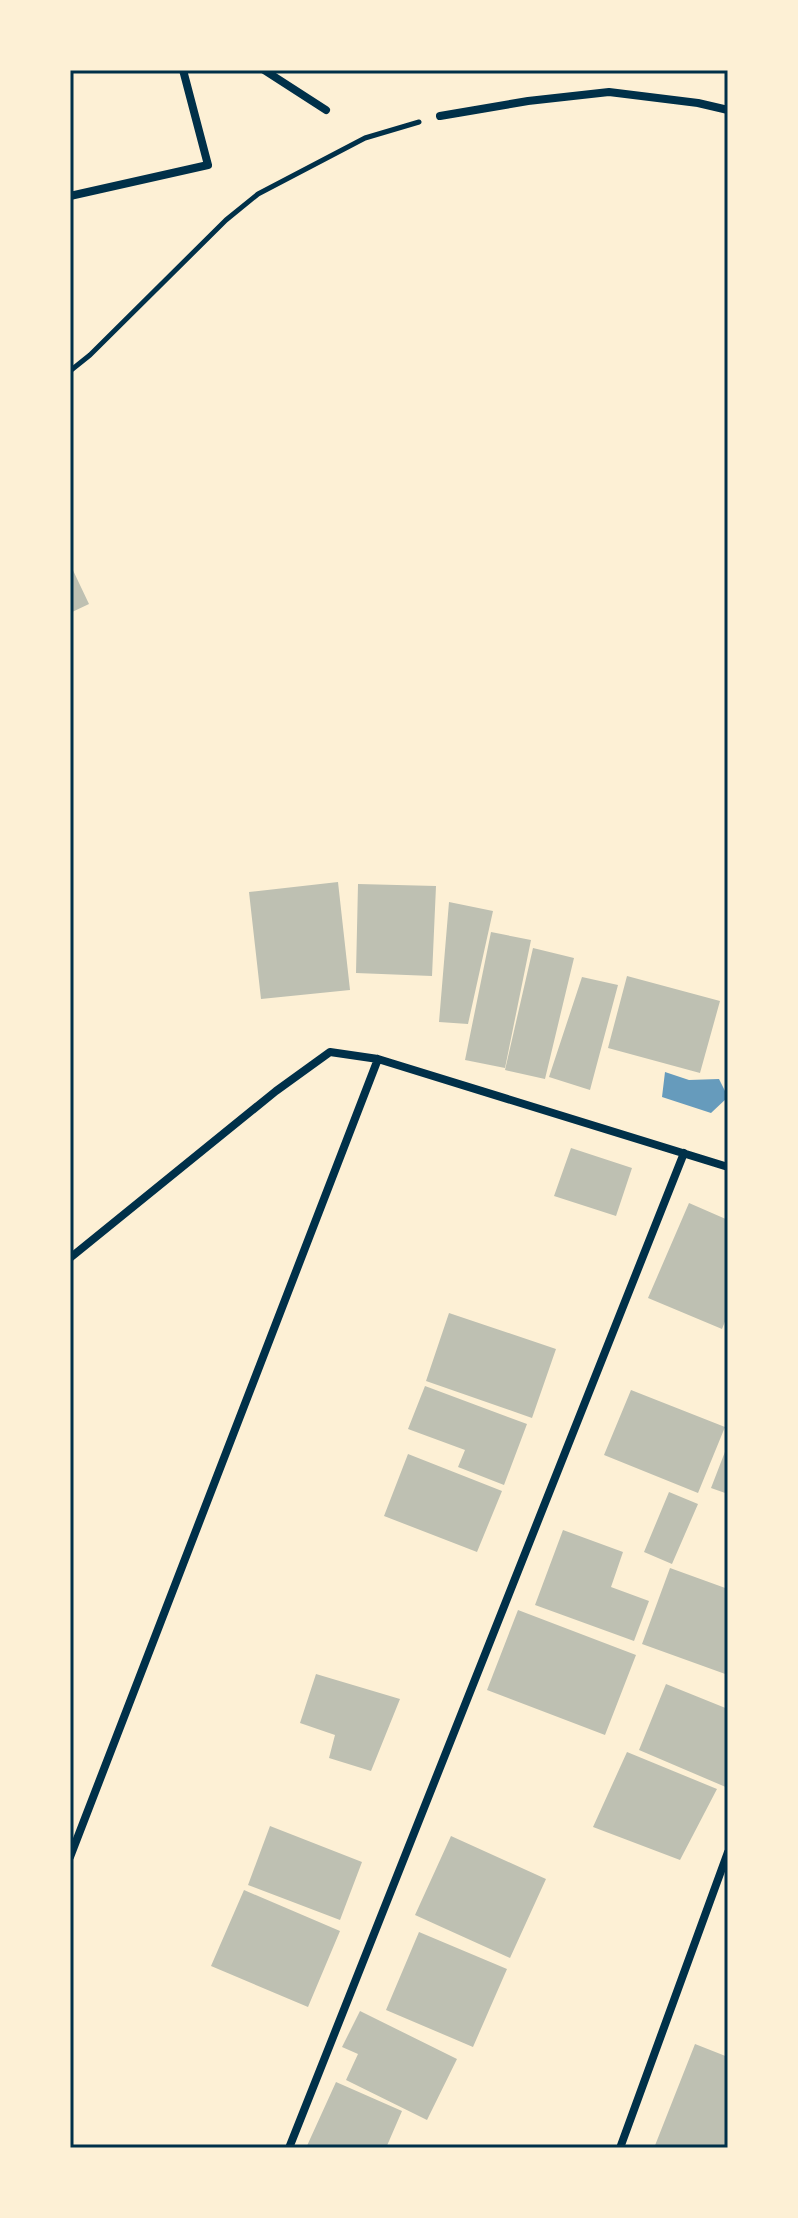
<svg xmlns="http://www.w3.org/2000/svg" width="798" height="2218" font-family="'Roboto Condensed',sans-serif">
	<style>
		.water { fill: #669bbc }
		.building { fill: #bec0b2 }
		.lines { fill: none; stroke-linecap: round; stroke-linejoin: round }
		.path { stroke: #003049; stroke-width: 5 }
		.minor { stroke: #003049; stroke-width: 8 }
		.neatline { fill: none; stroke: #003049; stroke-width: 3 }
	</style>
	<rect width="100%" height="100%" fill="#fdf0d5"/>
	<path class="water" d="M 665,1072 L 689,1080 L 719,1079 L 728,1097 L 711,1113 L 662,1097 Z"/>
	<path class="building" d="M 70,564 L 89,604 L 70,613 Z
		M 338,882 L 350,990 L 261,999 L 249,892 Z
		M 358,884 L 436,886 L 432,976 L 356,973 Z
		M 449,902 L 493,911 L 468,1024 L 439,1022 Z
		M 491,932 L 531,940 L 505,1068 L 465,1060 Z
		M 533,948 L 574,958 L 545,1079 L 505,1070 Z
		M 627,976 L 720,1001 L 700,1073 L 608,1048 Z
		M 582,977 L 618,985 L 590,1090 L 549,1077 Z
		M 571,1148 L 632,1168 L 616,1216 L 554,1196 Z
		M 689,1203 L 728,1220 L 728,1314 L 722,1329 L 648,1298 Z
		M 449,1313 L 556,1349 L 532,1418 L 426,1381 Z
		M 425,1386 L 527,1424 L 504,1485 L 458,1467 L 465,1450 L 408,1429 Z
		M 631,1390 L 725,1427 L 698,1493 L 604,1455 Z
		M 728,1444 L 728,1494 L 711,1488 Z
		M 408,1454 L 502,1491 L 477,1552 L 384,1516 Z
		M 669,1492 L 698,1504 L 672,1564 L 644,1552 Z
		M 563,1530 L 623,1552 L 611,1587 L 649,1601 L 634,1641 L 535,1605 Z
		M 670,1568 L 728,1589 L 728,1675 L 642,1644 Z
		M 518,1610 L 636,1655 L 605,1735 L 487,1690 Z
		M 316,1674 L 400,1699 L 371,1771 L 329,1758 L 335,1735 L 300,1723 Z
		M 666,1684 L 728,1709 L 728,1788 L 639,1750 Z
		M 627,1752 L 717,1789 L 680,1860 L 593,1827 Z
		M 270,1826 L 362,1862 L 340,1920 L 248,1885 Z
		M 451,1836 L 546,1879 L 510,1958 L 415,1915 Z
		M 244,1890 L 340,1931 L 308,2007 L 211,1966 Z
		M 419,1932 L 507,1969 L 473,2047 L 386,2010 Z
		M 360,2011 L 457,2059 L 427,2120 L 346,2080 L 358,2054 L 342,2047 Z
		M 695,2044 L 728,2057 L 728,2148 L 654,2148 Z
		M 336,2082 L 402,2111 L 386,2148 L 306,2148 Z"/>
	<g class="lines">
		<path class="path" d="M 70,371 L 90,355 L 226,220 L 258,194 L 365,138 L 419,122"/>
		<path class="minor" d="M 264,70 L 326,110
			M 440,116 L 528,101 L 609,92 L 698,103 L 728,110
			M 70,196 L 208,165 L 183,70
			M 70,1258 L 276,1091 L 330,1052 L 378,1059 L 728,1167
			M 70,1857 L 378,1059
			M 289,2148 L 684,1153
			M 620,2148 L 728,1852"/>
	</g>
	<rect width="798" height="2218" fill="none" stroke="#fdf0d5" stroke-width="144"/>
	<rect x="72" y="72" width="654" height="2074" class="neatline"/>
</svg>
